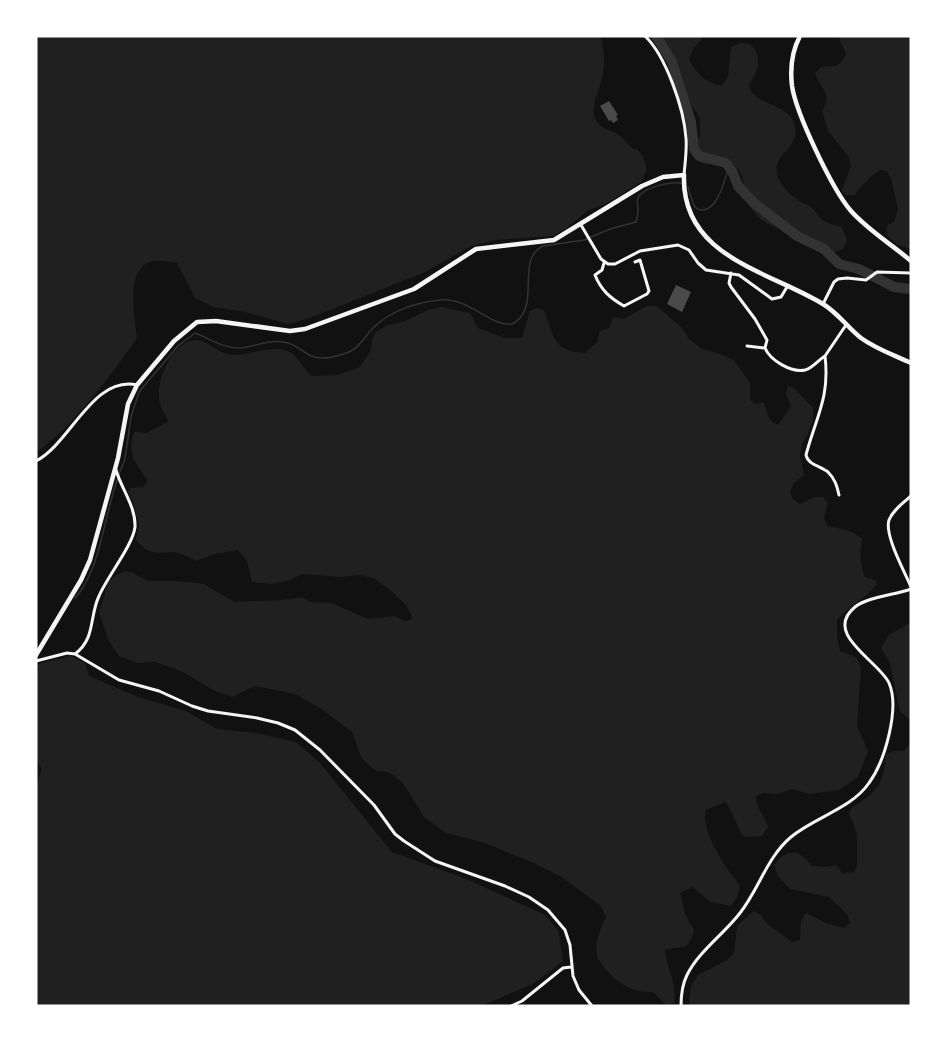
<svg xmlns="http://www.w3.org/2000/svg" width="947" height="1042" font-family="Raleway,sans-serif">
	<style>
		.green { fill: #202020 }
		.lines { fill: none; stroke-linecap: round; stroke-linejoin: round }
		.stream { stroke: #333; stroke-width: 1.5 }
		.river { stroke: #333; stroke-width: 10 }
		.building { fill: #4a4a4a }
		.minor { stroke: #f5f5f5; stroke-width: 3 }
		.secondary { stroke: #f5f5f5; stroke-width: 4.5 }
	</style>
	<rect width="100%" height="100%" fill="#111"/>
	<path class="green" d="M 36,36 L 600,36 C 604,46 605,62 603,73 C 602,88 587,108 597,122 C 602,129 610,130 617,134 C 626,139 627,148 638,150 L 643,156 L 647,170 L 641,182 L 607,203 L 587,211 L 568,227 L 553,236 L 495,240 L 471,246 L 425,272 L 310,318 L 288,324 L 245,312 L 214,307 L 195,298 L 177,263 C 170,262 161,260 153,261 C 124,267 135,318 137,338 C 110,377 74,425 36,453 Z
		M 661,36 L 700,36 L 701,40 L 694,48 L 689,59 C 695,72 707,85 722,85 L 728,77 L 731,47 C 748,36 762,49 757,69 C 756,74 751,80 749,86 C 754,105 783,103 792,119 C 808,149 764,154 780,181 C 783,187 789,194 795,198 C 800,202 806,204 811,207 C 815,210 817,214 820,218 C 826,223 835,225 842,227 L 847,240 L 843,249 L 832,253 C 827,249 822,245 817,242 C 797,233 763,229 751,208 C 741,190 749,172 726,159 C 710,166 703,168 691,154 L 700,135 L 700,118 L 691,105 L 669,49 Z
		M 838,36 L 911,36 L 911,249 L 897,245 L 887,235 L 887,225 L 894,222 L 898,209 L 891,178 L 886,171 L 880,170 C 869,178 862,184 855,195 L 845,195 L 842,190 L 851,166 L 848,156 L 828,131 L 822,111 C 833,93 821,90 815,73 L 821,67 C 835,66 840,68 846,54 Z
		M 647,306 L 657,306 L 681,327 L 689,339 L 702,349 L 720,354 L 734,360 L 750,383 L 750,400 L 757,404 L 763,402 L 770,420 L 778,425 L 791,406 L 786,394 L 788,386 L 794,388 L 813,408 L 813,420 L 808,434 L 802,444 L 800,456 L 804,475 L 794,483 L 790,492 L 793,499 L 800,504 L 815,497 L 823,497 L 828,503 L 824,517 L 827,526 C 841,529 852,529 862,539 C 860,554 859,563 865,577 L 875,580 L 877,584 C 867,598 848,606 837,620 L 837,637 L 840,651 L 856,657 L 861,667 L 857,726 L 868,751 L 858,777 L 839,790 L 809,794 L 793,789 L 778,794 L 763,793 L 756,796 C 756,809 764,815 768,827 L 762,836 L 744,837 C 736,826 734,813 725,802 L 706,810 C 701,828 718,854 728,870 C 731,874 737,880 739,885 C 741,893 735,900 731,906 L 711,902 L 692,887 L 680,893 L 686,916 L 694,930 C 689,952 683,945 665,950 C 666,968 678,983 674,1003 L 666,1005 L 653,992 C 630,992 617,983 604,967 C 604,966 598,959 598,959 C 593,946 600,928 606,917 L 601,906 L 560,876 L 534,863 L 485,843 L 446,833 L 424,817 L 403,783 L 389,772 L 376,771 L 362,759 L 352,732 L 320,708 L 295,694 L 255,686 L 232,697 L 213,690 L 181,671 L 155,662 L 137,663 L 119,656 L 109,641 L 99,613 L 108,583 L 116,575 L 125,571 L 133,573 L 148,581 L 176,581 L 204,584 L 234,602 L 283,600 L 302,597 L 310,602 L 332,603 L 368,619 L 394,616 L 405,621 L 411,620 L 412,616 L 405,604 L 390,590 L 373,578 L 359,575 L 340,577 L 302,574 L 290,580 L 271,584 L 252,582 L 247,561 L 238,550 L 214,554 L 196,561 C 192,559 187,556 182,554 C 163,548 154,561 136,540 L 139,525 L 133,502 L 128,491 L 131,488 L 143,487 L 148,481 C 135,460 127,458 134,432 L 146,433 L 169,421 C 164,413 159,406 159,396 C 157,377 175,339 197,340 C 210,341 218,355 235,355 C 252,355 273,344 290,352 C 295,354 306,371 311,376 L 339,375 L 360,367 L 371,350 L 372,339 L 376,332 L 387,325 L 403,322 L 428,310 L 441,307 L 470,313 L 478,328 L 505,338 L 522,338 L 530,311 L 537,308 L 544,310 C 554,336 552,351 585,353 L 597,342 L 600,331 L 609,328 L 613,317 L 623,319 Z
		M 908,624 L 911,624 L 911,1006 L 689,1006 L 691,986 L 698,975 L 727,960 L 734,953 L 737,926 L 754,911 L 761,915 L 765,922 L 792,942 L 800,940 L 801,921 L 806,913 L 828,924 L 845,928 L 850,922 L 847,914 L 829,897 L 790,889 L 778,876 L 774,865 C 789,847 798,849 812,866 L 825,867 L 836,865 L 842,873 L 854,872 L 857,867 L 857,834 L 849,813 C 852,806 858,804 863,800 C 882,788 884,775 886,754 L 893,751 L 904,751 L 911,742 L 910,720 L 900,712 L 890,663 L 881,648 L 889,635 Z
		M 71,656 L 85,663 L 89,676 L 138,697 L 186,711 L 217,729 L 256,733 L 296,742 L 320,763 L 392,852 L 469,880 L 545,915 L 558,930 L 563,961 L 533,984 L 481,1006 L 36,1006 L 36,784 L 42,769 L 36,760 L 36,667 L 41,663 Z"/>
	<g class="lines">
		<path class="stream" d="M 688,187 C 690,192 691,200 694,205 C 696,209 698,210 702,210 C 718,211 725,178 729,167
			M 910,289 L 911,290
			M 119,474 L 125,459 L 131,417 L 139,392 L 178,346 L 195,333 C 209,338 222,348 238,348 C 253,348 267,339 283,342 C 295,343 301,351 311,356 C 323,361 340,356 351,351 C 361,346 366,335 373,328 C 390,311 417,302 440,300 C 469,297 490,327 512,324 C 543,308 514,260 543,246 L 584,240 L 610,229 L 636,222 C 640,213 636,201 638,198 C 643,187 674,180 684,184
			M 75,598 C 101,570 104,514 118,478"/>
		<path class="river" d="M 656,36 L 672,62 L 691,122 L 694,149 L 699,156 L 726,163 L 732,171 L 738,186 L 754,203 L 797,236 L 824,249 L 839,264 L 859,269 L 894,287 L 910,289"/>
	</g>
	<path class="building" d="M 609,101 L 618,115 L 616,116 L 618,120 L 613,123 L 611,120 L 609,121 L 600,106 Z
		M 676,285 L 691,292 L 682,312 L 667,304 Z"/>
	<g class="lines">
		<path class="minor" d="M 645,36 C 666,56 684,109 686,138 C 687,150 685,163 684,175
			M 581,225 L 601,259 L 608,264 L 615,264 L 640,251 L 678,245 L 689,250 L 698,263 L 706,270 L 739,275 L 772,299 L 781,297 L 787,287
			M 604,263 L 602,270 L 595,275 C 601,290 610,298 624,306 L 647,294 L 649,291 L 640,260 L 635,262
			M 731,273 L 729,283 L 731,287 L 755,319 L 767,340 L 765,348 L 747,346
			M 823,304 L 834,282 L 838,279 L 847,278 L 866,280 L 877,272 L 911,273
			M 765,348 C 770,360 791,373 805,370 C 813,368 818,360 825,356
			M 36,461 C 70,444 93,375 137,385
			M 839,495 C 837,486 835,479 828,472 C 821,466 808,465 806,455 C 816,417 830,398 825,356 L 846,325
			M 911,496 C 903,503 893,510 889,520 C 884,535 905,572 911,587
			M 75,654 C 96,638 89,617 99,596 C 107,577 133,545 135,527 C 136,507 121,488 116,470
			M 36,661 L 67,653 L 75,654 L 119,680 L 159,691 L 192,706 L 208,711 L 257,718 L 278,723 L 295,730 L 320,750 L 374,805 L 395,834 L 404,841 L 435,861 L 505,886 L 529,897 L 548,910 L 565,930 L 570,945 L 573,976 L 579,990 L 592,1006
			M 511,1006 L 522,1001 L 563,968 L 571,967
			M 681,1006 C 681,995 682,985 687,975 C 699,951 724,934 740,913 C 759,889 767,857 791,837 C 815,817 851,809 869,783 C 885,761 900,708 889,683 C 879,661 822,634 855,607 C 867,597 895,595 911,589"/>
		<path class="secondary" d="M 800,36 C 792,51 790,69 792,86 C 796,113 832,189 851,211 C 868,230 891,244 911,261
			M 36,655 L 81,580 L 90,560 L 118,458 L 128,404 L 137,385 L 174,341 L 197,322 L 216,321 L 290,331 L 305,329 L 414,289 L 476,249 L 554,240 L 642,186 L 663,177 L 684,175 C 681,257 769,271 823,304 C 838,313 848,328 861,338 C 876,349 894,355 911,363"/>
	</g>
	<rect width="947" height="1042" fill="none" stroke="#ffffff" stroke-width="75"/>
</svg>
